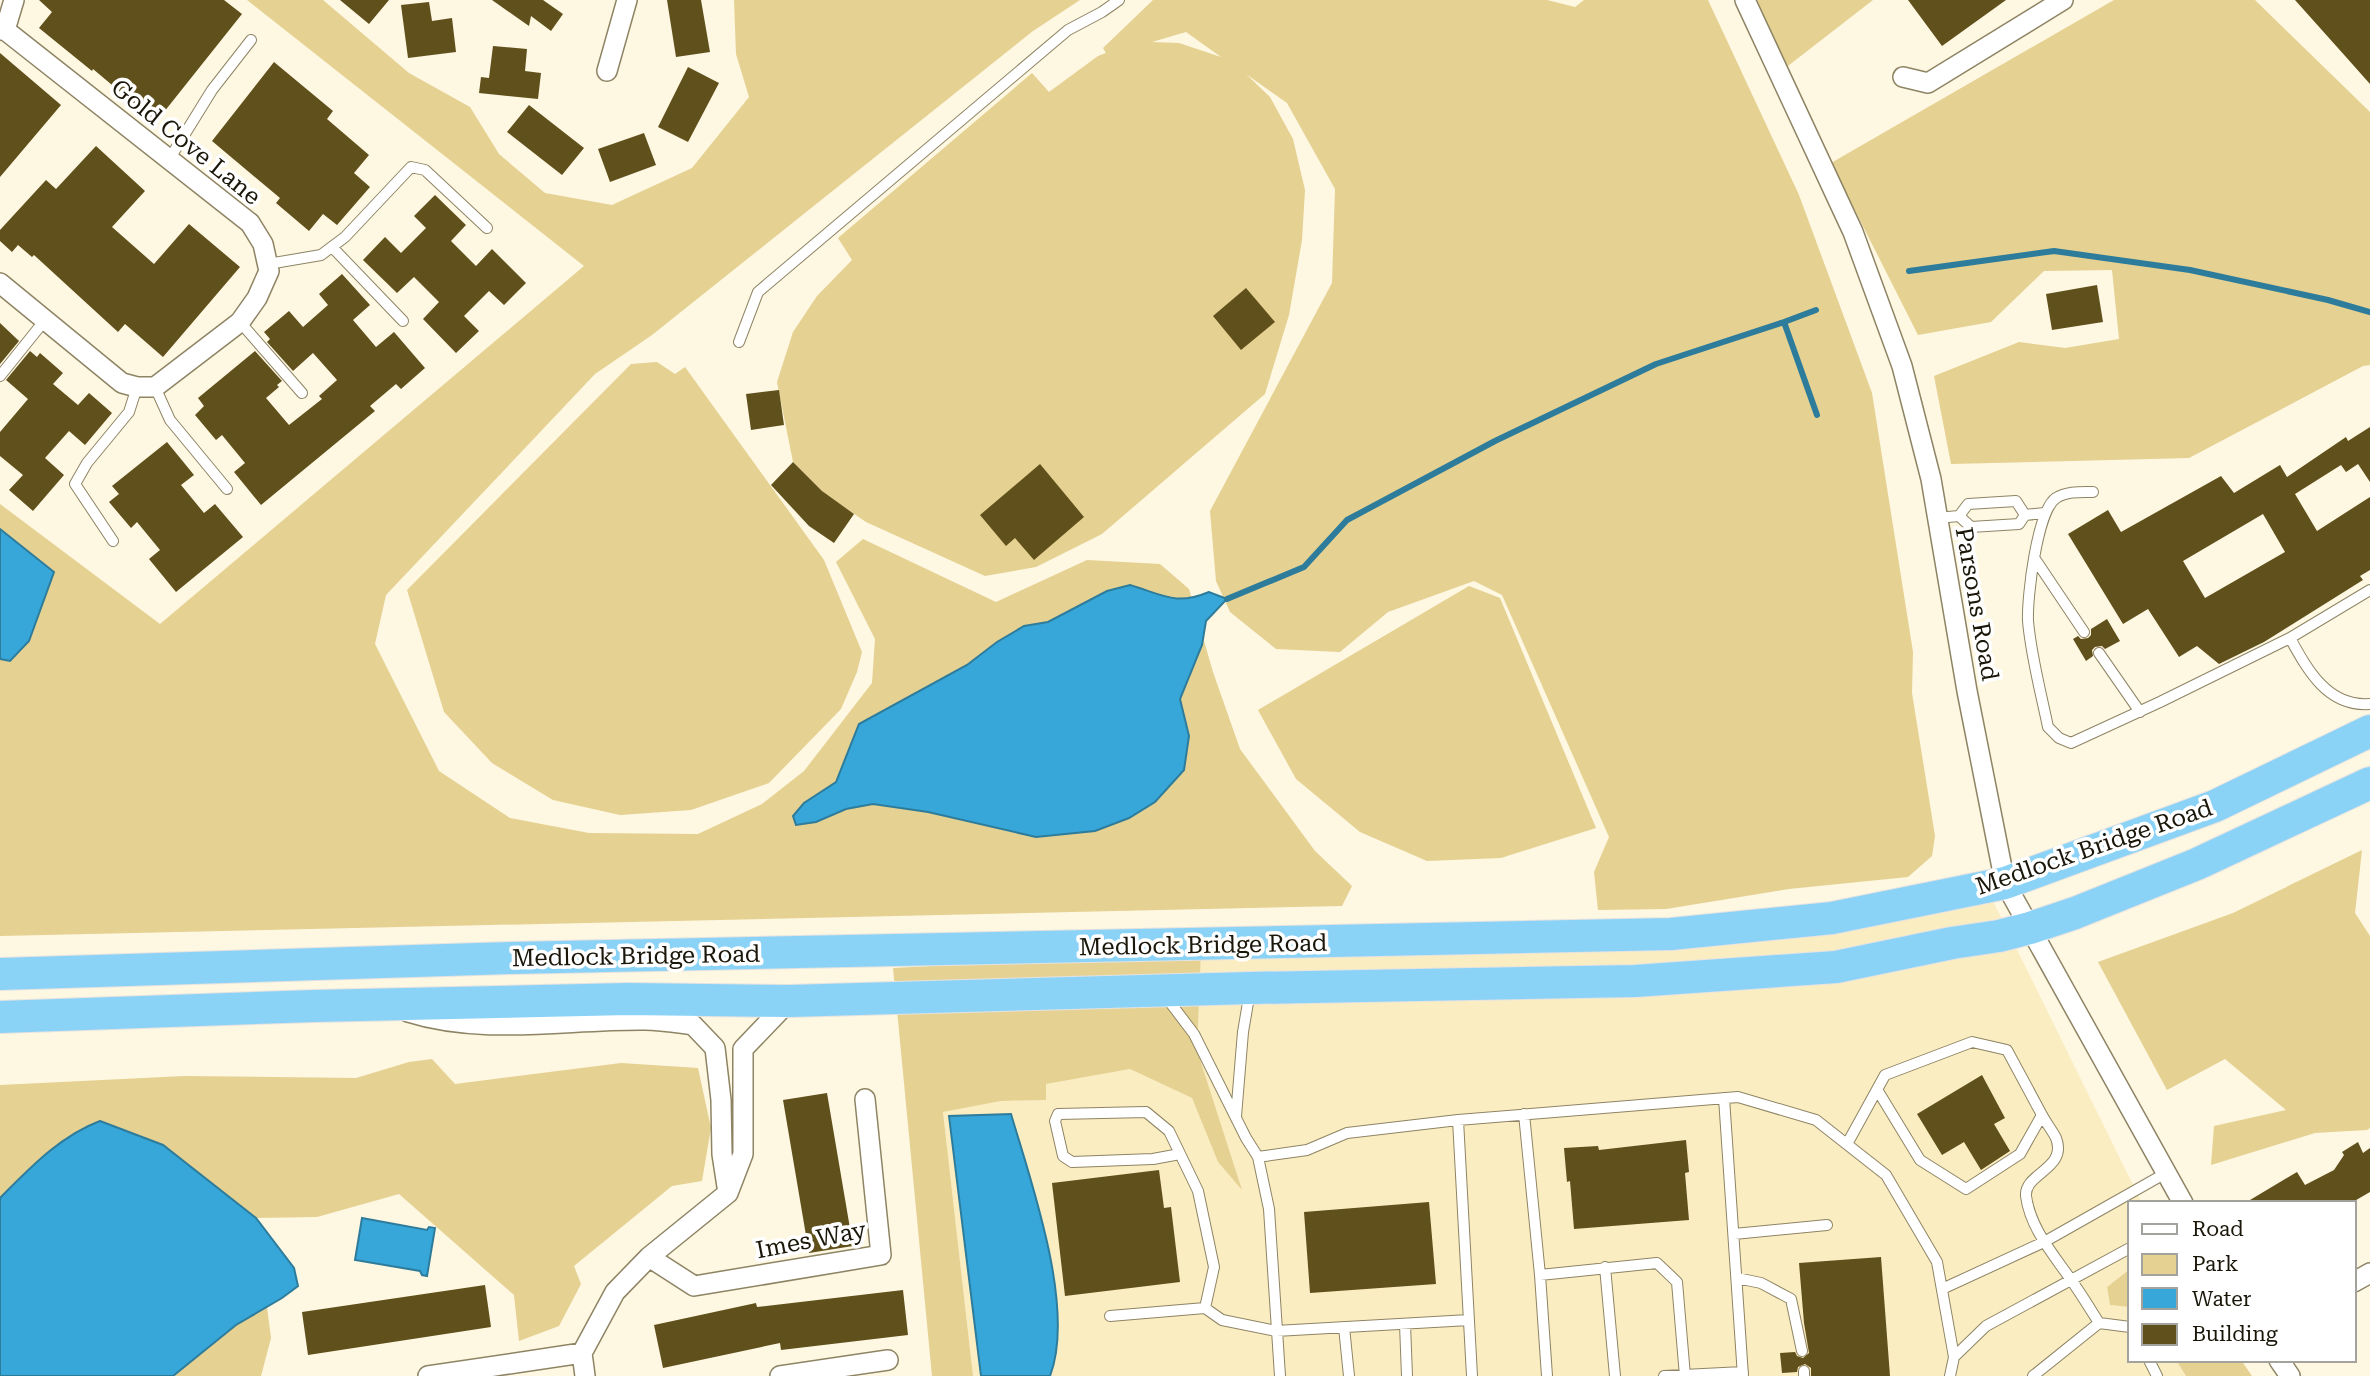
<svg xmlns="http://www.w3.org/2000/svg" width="2370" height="1376" font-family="'Roboto Serif',serif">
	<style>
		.built { fill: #fbedc2 }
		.green { fill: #e5d191; fill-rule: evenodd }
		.water { fill: #37a7da; stroke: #2e7c9b; stroke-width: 2 }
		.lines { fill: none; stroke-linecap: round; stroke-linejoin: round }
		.stream { stroke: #2e7c9b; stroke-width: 6 }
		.building { fill: #60501b; fill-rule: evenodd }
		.service-casing { stroke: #8e8464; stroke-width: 12 }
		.minor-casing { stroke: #8e8464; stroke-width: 22 }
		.trunk-casing { stroke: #e4e3e1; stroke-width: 34 }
		.service { stroke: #fff; stroke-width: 10 }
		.minor { stroke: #fff; stroke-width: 19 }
		.trunk { stroke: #8bd2f7; stroke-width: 32 }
		.labels { text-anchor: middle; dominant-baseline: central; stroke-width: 7; stroke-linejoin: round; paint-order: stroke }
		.street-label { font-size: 24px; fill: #1a1609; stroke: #fff }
	</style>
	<rect width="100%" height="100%" fill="#fef7e2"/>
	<path class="built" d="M 1992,899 L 2142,1203 L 2130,1203 L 2130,1269 L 2107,1287 L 2110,1305 L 2130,1307 L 2130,1360 L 2176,1360 L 2186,1376 L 973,1376 L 943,1112 L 1001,1101 L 1046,1100 L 1045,1084 L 1130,1069 L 1192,1098 L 1218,1162 L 1241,1188 L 1197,1050 L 1201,952 Z"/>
	<path class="green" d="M 247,0 L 323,0 L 409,73 L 470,107 L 499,154 L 545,193 L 612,205 L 692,168 L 749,97 L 736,54 L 734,0 L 1080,0 L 1033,31 L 652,335 L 595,374 L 386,595 L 375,644 L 439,771 L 510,818 L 589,833 L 698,834 L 762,804 L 804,771 L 872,683 L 875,639 L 836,562 L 863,539 L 996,602 L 1087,560 L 1160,564 L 1189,589 L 1213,672 L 1240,749 L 1315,851 L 1352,886 L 1342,906 L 0,936 L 0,504 L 160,624 L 584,266 Z
		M 1153,0 L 1547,0 L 1575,7 L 1584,0 L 1708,0 L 1799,195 L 1872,393 L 1913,652 L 1912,693 L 1935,836 L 1932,856 L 1908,877 L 1789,889 L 1666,909 L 1598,910 L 1594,872 L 1609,837 L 1502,595 L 1474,581 L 1388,612 L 1340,652 L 1276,649 L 1230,612 L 1216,581 L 1210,511 L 1332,283 L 1335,189 L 1287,103 L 1246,74 L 1270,97 L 1293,139 L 1305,190 L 1302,240 L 1289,315 L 1265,394 L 1102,534 L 1036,567 L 985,576 L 866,522 L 825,494 L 793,462 L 777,382 L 793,332 L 817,296 L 852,260 L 838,238 L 1032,73 L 1049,92 L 1098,56 L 1106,53 L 1103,48 ZM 1186,32 L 1221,57 L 1179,43 L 1152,42 Z
		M 1757,0 L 1873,0 L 1784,69 Z
		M 2114,0 L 2255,0 L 2370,112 L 2370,365 L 2363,366 L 2189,458 L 1951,464 L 1934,376 L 2019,342 L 2065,348 L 2119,339 L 2112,270 L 2044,271 L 1991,322 L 1918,335 L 1831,163 Z
		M 657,362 L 675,374 L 685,367 L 824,560 L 862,652 L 857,672 L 841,709 L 769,783 L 691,810 L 620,815 L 553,800 L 492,763 L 444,712 L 407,590 L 631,364 Z
		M 1469,586 L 1500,598 L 1596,828 L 1501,858 L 1427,861 L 1360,832 L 1296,779 L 1258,710 Z
		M 2362,850 L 2355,913 L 2370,936 L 2370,1128 L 2367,1130 L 2315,1133 L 2211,1165 L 2214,1126 L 2286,1110 L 2225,1059 L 2167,1090 L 2098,962 L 2233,913 Z
		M 1201,952 L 1197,1050 L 1242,1190 L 1218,1162 L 1192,1098 L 1130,1069 L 1046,1084 L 1046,1100 L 1001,1101 L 943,1112 L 973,1376 L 932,1376 L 893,968 Z
		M 432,1059 L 455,1084 L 621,1063 L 698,1068 L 711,1128 L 702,1181 L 672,1186 L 574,1266 L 581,1284 L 559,1326 L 519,1341 L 514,1295 L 399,1194 L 317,1217 L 256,1218 L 163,1145 L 31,1167 L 0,1198 L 0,1085 L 184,1076 L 356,1078 L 409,1062 Z
		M 2130,1269 L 2130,1307 L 2110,1305 L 2107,1287 Z
		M 267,1307 L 271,1338 L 261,1376 L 173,1376 L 236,1325 Z
		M 2176,1360 L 2241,1360 L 2252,1376 L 2186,1376 Z"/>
	<path class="water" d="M 0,529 L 54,572 L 29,641 L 10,661 L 0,659 Z
		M 1130,585 C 1163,595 1176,606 1209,592 L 1227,599 L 1206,621 L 1202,645 L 1180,699 L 1189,736 L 1184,770 L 1155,802 L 1129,818 L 1095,831 L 1036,837 L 928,812 L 873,804 L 846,809 L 816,822 L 796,825 L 793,816 L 804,803 L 836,782 L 859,724 L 967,665 L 997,642 L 1024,626 L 1048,622 L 1107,591 Z
		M 1011,1114 C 1031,1182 1076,1308 1050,1376 L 981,1376 L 949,1116 Z
		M 100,1121 L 163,1145 L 256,1218 L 294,1268 L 298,1286 L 282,1298 L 236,1325 L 173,1376 L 0,1376 L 0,1198 C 30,1168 60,1136 100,1121 Z
		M 362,1218 L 427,1230 L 429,1227 L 435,1228 L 427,1276 L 422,1275 L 420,1271 L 355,1260 Z"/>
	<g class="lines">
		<path class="stream" d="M 1909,271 L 2054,251 L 2190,270 L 2328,300 L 2370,312
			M 1784,322 L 1817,415
			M 1227,599 L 1304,567 L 1347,520 L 1495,441 L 1656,364 L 1784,322 L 1816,310"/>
	</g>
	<path class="building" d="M 39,0 L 224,0 L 242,14 L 156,122 L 93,69 L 92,71 L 39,28 L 52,12 Z
		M 340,0 L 389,0 L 369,24 Z
		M 492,0 L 543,0 L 563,14 L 551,31 L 531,16 L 529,26 Z
		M 667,0 L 701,0 L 710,52 L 676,57 Z
		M 1908,0 L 2006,0 L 1942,46 Z
		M 2295,0 L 2370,0 L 2370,84 L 2346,57 Z
		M 429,2 L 432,21 L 452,18 L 456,52 L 408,58 L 401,5 Z
		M 493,46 L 527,49 L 525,71 L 541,73 L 538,99 L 479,93 L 481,77 L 489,78 Z
		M 0,53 L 61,105 L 0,177 Z
		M 274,62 L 333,111 L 327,119 L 369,155 L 354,173 L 370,187 L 337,225 L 323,214 L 309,231 L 276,203 L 280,198 L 212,141 Z
		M 688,67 L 719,83 L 688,142 L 658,127 Z
		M 529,105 L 584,148 L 562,175 L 507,132 Z
		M 644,133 L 656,165 L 610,182 L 598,149 Z
		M 96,146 L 145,191 L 112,227 L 154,264 L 189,224 L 240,267 L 163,357 L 125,324 L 118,332 L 34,255 L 32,257 L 18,245 L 12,252 L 0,241 L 0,230 L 46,180 L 56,189 Z
		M 435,195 L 466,225 L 451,241 L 476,266 L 492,249 L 526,283 L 504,305 L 489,291 L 464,316 L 479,331 L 456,353 L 423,319 L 439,302 L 414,277 L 397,293 L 363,260 L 385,237 L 401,253 L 426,228 L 414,216 Z
		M 342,274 L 370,305 L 353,320 L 376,347 L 394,332 L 425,368 L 401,389 L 396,384 L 370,406 L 375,411 L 261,505 L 234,472 L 245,463 L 222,435 L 216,440 L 195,415 L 204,406 L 198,398 L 255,351 L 282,381 L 277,385 L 279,387 L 266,398 L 289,425 L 322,399 L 319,396 L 337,380 L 313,353 L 293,371 L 267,342 L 270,339 L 264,332 L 289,311 L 303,327 L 328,305 L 319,294 Z
		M 2097,285 L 2103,322 L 2052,330 L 2046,294 Z
		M 1246,288 L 1275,322 L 1241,350 L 1213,316 Z
		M 0,323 L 19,341 L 0,364 Z
		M 30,351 L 37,357 L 40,353 L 63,373 L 53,384 L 78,405 L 89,393 L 112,413 L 85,445 L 69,431 L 45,458 L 64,475 L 33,511 L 9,490 L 23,475 L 0,456 L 0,432 L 28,399 L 6,380 Z
		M 779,390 L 784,425 L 751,430 L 746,394 Z
		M 2370,427 L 2370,482 L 2358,464 L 2346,472 L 2341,465 L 2295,494 L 2317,531 L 2370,497 L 2370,570 L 2360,576 L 2363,580 L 2264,642 L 2219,664 L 2197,646 L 2179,657 L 2148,609 L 2123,624 L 2068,534 L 2108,510 L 2121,532 L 2221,476 L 2234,493 L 2280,465 L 2287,477 L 2346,437 L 2348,441 ZM 2263,514 L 2285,552 L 2205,598 L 2183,561 Z
		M 167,442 L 194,475 L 181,485 L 204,513 L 215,504 L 243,537 L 176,592 L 149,559 L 160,550 L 137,522 L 131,528 L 109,502 L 119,494 L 112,486 Z
		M 793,462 L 822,491 L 854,514 L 834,543 L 809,526 L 771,485 Z
		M 1040,464 L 1084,517 L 1034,560 L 1015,538 L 1006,546 L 980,515 Z
		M 2107,619 L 2120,641 L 2105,649 L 2102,646 L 2095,647 L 2092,650 L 2093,656 L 2086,661 L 2073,639 L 2078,636 L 2081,639 L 2088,638 L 2091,635 L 2091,629 Z
		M 1982,1075 L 2005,1118 L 1994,1124 L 2010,1151 L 1981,1170 L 1964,1142 L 1942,1155 L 1917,1114 Z
		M 827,1093 L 853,1246 L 809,1253 L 783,1100 Z
		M 1686,1140 L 1689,1172 L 1685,1173 L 1689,1220 L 1574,1229 L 1570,1181 L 1567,1182 L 1564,1148 L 1598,1146 L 1599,1150 Z
		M 2358,1142 L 2363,1153 L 2370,1148 L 2370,1192 L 2351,1203 L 2245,1203 L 2297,1172 L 2305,1185 L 2334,1170 L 2344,1155 L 2342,1152 Z
		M 1159,1170 L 1164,1208 L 1171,1207 L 1180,1282 L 1065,1296 L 1052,1183 Z
		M 1429,1202 L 1436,1284 L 1310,1293 L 1304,1212 Z
		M 1881,1257 L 1890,1376 L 1811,1376 L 1811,1368 L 1805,1364 L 1798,1367 L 1797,1372 L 1782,1373 L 1780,1353 L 1795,1352 L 1797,1356 L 1803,1358 L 1809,1353 L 1804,1323 L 1799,1263 Z
		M 485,1285 L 491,1327 L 308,1355 L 302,1312 Z
		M 903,1290 L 908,1335 L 781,1350 L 780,1343 L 663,1368 L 654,1325 L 756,1303 L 757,1307 Z"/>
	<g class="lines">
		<g class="service-casing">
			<path id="service" d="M 170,158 L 212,90 L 251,40
				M 332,247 L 403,321
				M 268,264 L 321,255 L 345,237 L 411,167 L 425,170 L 487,228
				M 240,322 L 302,393
				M 739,342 L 758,292 L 1068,30 L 1102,12 L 1119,0
				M 0,376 L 45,320
				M 155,387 L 170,420 L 227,489
				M 2093,492 C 2081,492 2067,491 2056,498 C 2037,511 2027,597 2028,621 C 2031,656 2041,693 2048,727 L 2059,738 L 2071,743 L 2160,702 L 2290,638 L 2370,590
				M 1959,516 L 1971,527 L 2019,524 L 2025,515 L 2045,513
				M 1937,518 L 1959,516 L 1968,504 L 2016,501 L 2025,515
				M 113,541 L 75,484 L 87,463 L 129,412 L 137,387
				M 2035,559 L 2084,632
				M 2290,638 C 2308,671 2328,707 2370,704
				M 2099,653 L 2140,712
				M 1166,997 L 1194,1034 L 1246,1138 L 1258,1157
				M 1724,1098 L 1743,1376
				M 1524,1114 L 1540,1275
				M 2042,1115 C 2046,1123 2052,1130 2056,1138 C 2068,1169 2024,1173 2026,1196 C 2030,1227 2052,1253 2069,1277 C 2080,1292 2089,1307 2099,1323
				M 1236,1116 L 1243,1032 L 1250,991
				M 1458,1120 L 1472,1376
				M 1847,1144 L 1885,1075 L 1972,1042 L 2007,1050 L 2042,1115 L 2020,1154 L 1966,1189 L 1920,1160 L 1878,1091
				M 1180,1154 L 1153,1159 L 1072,1162 L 1063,1156 L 1055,1121 L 1058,1114 L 1146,1112 L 1169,1131 L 1198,1191 L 1214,1267 L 1205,1308
				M 1734,1234 L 1827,1225
				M 1605,1267 L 1615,1376
				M 1737,1278 L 1761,1283 L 1791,1299 L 1802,1351
				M 1942,1289 L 2044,1242 L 2166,1173
				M 1110,1316 L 1205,1308 L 1222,1320 L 1276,1331 L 1469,1320
				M 1405,1324 L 1407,1376
				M 1344,1327 L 1349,1376
				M 1954,1357 L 1986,1326 L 2130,1248
				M 2149,1360 L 2157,1376
				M 1280,1376 L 1269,1209 L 1258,1157 L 1307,1150 L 1347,1133 L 1458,1120 L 1738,1097 L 1816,1120 L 1886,1175 L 1937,1262 L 1954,1357 L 1950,1376
				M 1547,1376 L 1540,1275 L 1657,1263 L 1677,1282 L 1685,1376
				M 1664,1376 L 1743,1372
				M 1804,1376 L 1804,1371
				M 2033,1376 L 2099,1323 L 2130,1327"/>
		</g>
		<g class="minor-casing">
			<path id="minor" d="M 1745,0 L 1853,232 L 1902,366 L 1931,479 L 1967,691 L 2005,883 L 2183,1203
				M 0,30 L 5,30 L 250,223 L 263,244 L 269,271 L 257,298 L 240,322 L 155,387 L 137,387 L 122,383 L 0,283
				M 5,30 L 14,0
				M 607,71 L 627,0
				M 1903,77 L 1928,83 L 2063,0
				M 408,1012 C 484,1036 566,1019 645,1020 C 661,1020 678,1023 693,1025 L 715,1048 L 721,1100 L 722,1154 L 728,1193
				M 649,1257 L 694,1286 L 881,1255 L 865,1099
				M 2354,1282 L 2370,1273
				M 2279,1360 L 2290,1376
				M 428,1376 L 582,1353
				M 585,1376 L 582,1353 L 615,1292 L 649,1257 L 728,1193 L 743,1154 L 743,1049 L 789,1001
				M 780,1376 L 888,1360"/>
		</g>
		<g class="trunk-casing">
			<path id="trunk" d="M 0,974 L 511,958 L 1671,934 L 1832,918 L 2005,883 L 2215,806 L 2370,731
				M 0,1017 L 314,1006 L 628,999 L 789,1001 L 1250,988 L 1635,981 L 1836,967 L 1952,943 L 1999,936 L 2030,928 L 2075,913 L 2197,864 L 2370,783"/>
		</g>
		<use href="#service" class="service"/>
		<use href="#minor" class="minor"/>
		<use href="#trunk" class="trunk"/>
	</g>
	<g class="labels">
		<g class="street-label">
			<text transform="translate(186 142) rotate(39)">Gold Cove Lane</text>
			<text transform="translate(1977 604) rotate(80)">Parsons Road</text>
			<text transform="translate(2094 847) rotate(-19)">Medlock Bridge Road</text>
			<text transform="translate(1203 945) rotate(-1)">Medlock Bridge Road</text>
			<text transform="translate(636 956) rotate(-1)">Medlock Bridge Road</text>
			<text transform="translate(811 1240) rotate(-11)">Imes Way</text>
		</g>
	</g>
	<rect x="2128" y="1201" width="228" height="161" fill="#ffffff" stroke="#a3a29d" stroke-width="2"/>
	<rect x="2142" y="1224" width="35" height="10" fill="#ffffff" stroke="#a3a29d" stroke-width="2"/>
	<text x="2192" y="1236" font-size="21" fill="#1a1609">Road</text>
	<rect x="2142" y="1254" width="35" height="21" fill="#e5d191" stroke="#a3a29d" stroke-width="2"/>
	<text x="2192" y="1271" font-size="21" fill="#1a1609">Park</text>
	<rect x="2142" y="1288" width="35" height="21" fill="#37a7da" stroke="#a3a29d" stroke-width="2"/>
	<text x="2192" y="1306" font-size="21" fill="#1a1609">Water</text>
	<rect x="2142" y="1324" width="35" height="21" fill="#60501b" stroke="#a3a29d" stroke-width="2"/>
	<text x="2192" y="1341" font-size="21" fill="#1a1609">Building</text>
</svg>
